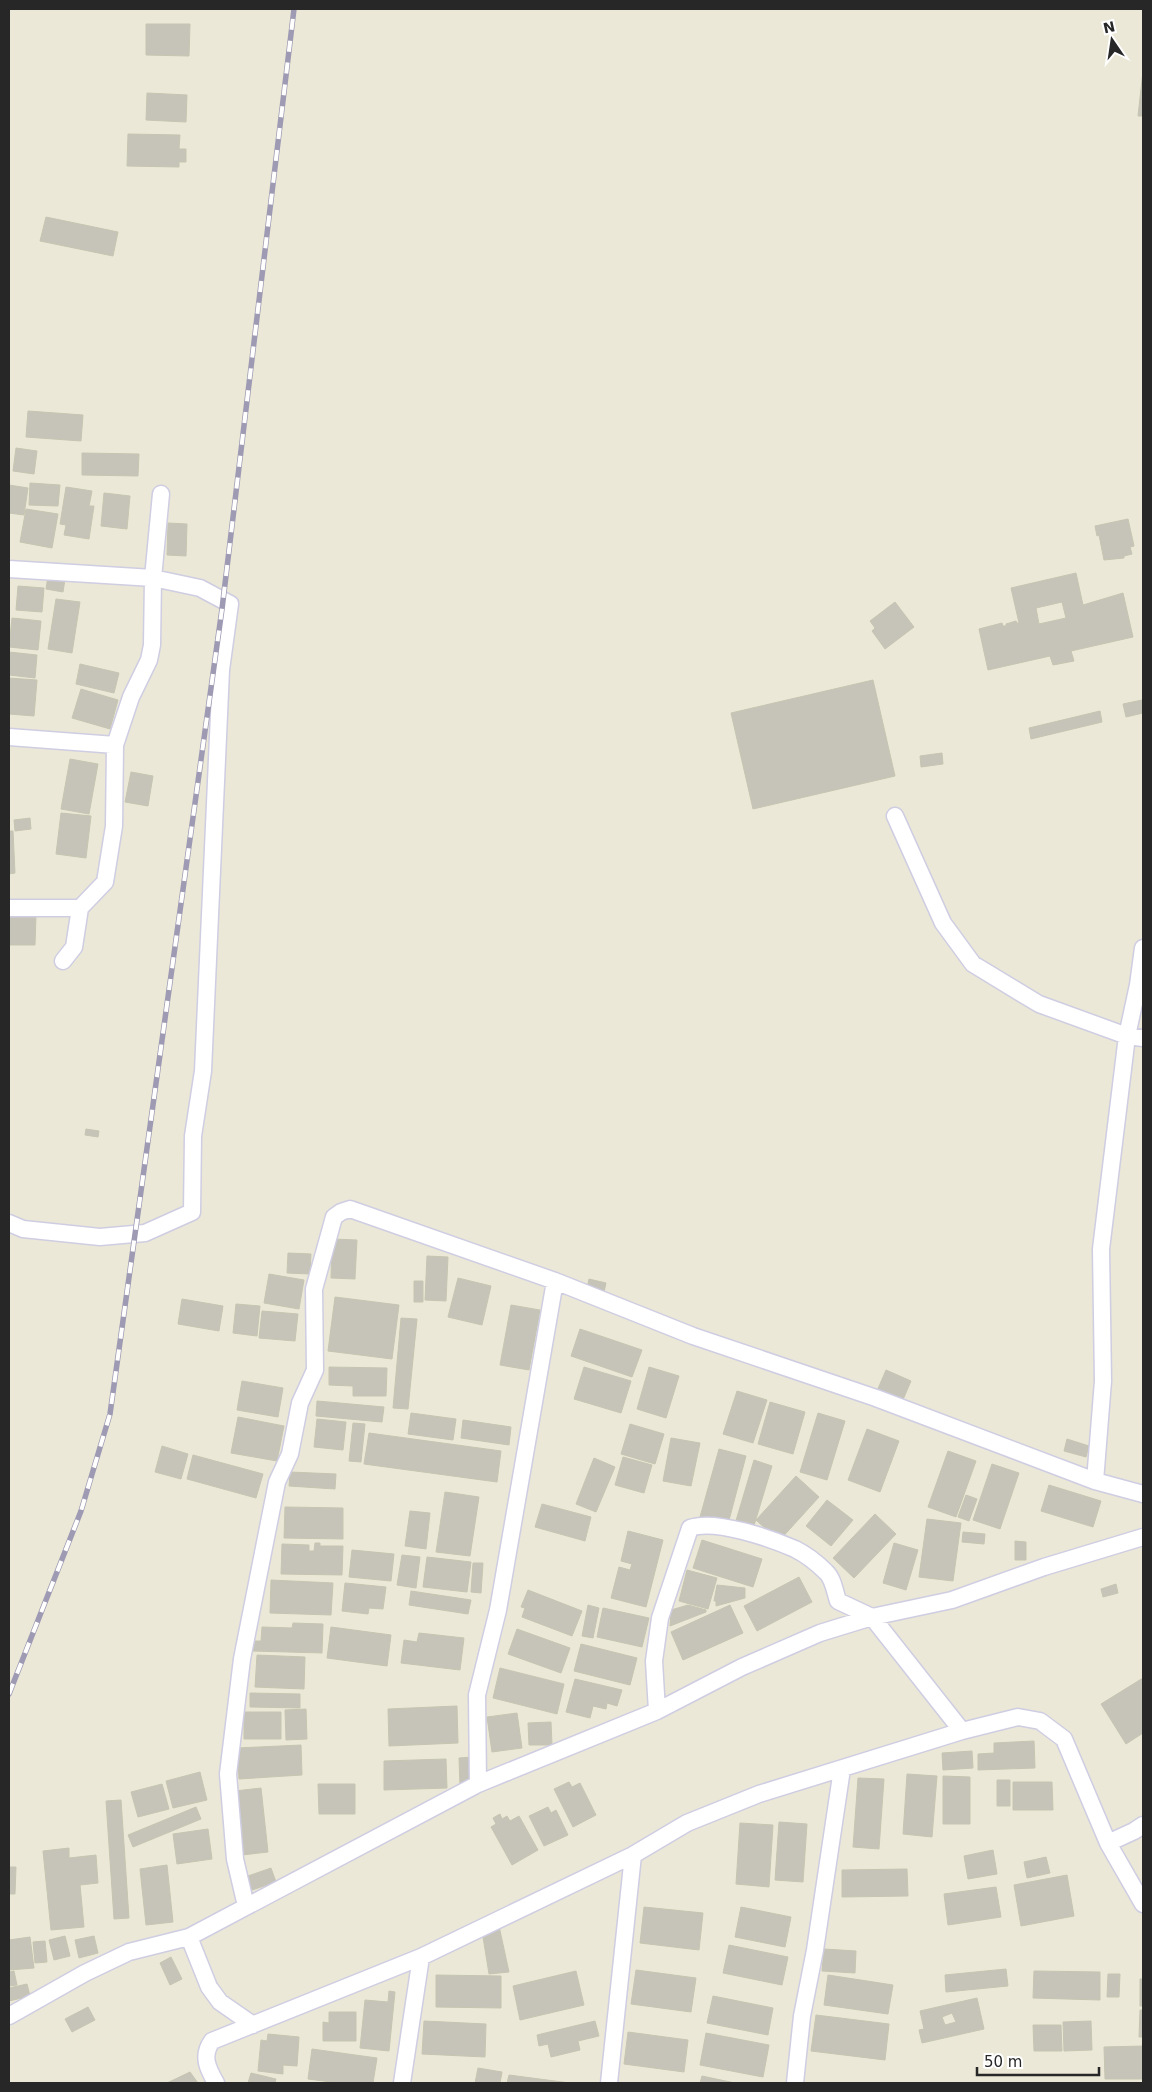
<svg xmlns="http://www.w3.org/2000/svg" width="1152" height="2092" font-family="'DejaVu Sans',sans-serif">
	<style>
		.building { fill: #c6c4b8; stroke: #c6c5b1; fill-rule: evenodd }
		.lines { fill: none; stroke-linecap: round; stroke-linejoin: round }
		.minor-casing { stroke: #cfcde2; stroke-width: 19 }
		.minor { stroke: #fff; stroke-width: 16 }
		.rail-casing { stroke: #9e9ab3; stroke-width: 5.5 }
		.rail { stroke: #fff; stroke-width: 4; stroke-dasharray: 11; stroke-linecap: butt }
	</style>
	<rect width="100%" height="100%" fill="#ebe8d7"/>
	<path class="building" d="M 146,24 L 190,24 L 189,56 L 146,55 Z
		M 1143,71 L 1143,116 L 1138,116 Z
		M 147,93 L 187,95 L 186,122 L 146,120 Z
		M 128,134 L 180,135 L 179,149 L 186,149 L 186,162 L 179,162 L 179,167 L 127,166 Z
		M 46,217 L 118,232 L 113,256 L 40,241 Z
		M 28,411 L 83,415 L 81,441 L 26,437 Z
		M 16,448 L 37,451 L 34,474 L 13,471 Z
		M 82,453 L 139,454 L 138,476 L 82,475 Z
		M 30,483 L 60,485 L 58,506 L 29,505 Z
		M 9,485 L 28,488 L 24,515 L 9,513 Z
		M 66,487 L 92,491 L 89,506 L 94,506 L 89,539 L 64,535 L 66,525 L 60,524 Z
		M 104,493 L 130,496 L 127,529 L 101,526 Z
		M 26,509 L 58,514 L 52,548 L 20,542 Z
		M 1128,519 L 1134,546 L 1130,547 L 1132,554 L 1124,556 L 1124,558 L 1104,560 L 1099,535 L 1097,536 L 1095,526 Z
		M 168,523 L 187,524 L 186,556 L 167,555 Z
		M 1076,573 L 1083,605 L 1123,593 L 1133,637 L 1071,651 L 1074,661 L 1053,665 L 1050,656 L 988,670 L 979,629 L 1002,623 L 1003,626 L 1006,626 L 1006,624 L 1016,621 L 1017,623 L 1019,623 L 1011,588 ZM 1062,602 L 1066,618 L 1039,624 L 1036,608 Z
		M 48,576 L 65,579 L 63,592 L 46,589 Z
		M 18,586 L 44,588 L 42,612 L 16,610 Z
		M 56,599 L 80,602 L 72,653 L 48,649 Z
		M 895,602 L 914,627 L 885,649 L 872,631 L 875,628 L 870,621 Z
		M 12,618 L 41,621 L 38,650 L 9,647 Z
		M 9,652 L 37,655 L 35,678 L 9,675 Z
		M 80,664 L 119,673 L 114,693 L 76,684 Z
		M 9,678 L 37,680 L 34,716 L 9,714 Z
		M 873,680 L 895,776 L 753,809 L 731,713 Z
		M 81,689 L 118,700 L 110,729 L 72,718 Z
		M 1142,700 L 1143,713 L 1126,717 L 1123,704 Z
		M 1100,711 L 1102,722 L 1031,739 L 1029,728 Z
		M 942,753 L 943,764 L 921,767 L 920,756 Z
		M 70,759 L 98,764 L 89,814 L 61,809 Z
		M 131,772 L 153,776 L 148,806 L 125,802 Z
		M 61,813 L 91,816 L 86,858 L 56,854 Z
		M 30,818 L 31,829 L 15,831 L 14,820 Z
		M 9,831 L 13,831 L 15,873 L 9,874 Z
		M 9,915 L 36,915 L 35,945 L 9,945 Z
		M 86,1129 L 99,1131 L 98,1137 L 85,1135 Z
		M 332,1239 L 357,1240 L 355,1279 L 331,1278 Z
		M 288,1253 L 311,1254 L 310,1274 L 287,1273 Z
		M 427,1256 L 448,1257 L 446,1301 L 425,1300 Z
		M 269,1274 L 304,1280 L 299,1309 L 264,1303 Z
		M 458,1278 L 491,1286 L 482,1325 L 448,1317 Z
		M 589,1279 L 606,1283 L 604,1292 L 587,1288 Z
		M 414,1281 L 423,1281 L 423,1302 L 414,1302 Z
		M 335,1297 L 399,1305 L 392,1359 L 328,1351 Z
		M 182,1299 L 223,1306 L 219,1331 L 178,1324 Z
		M 236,1304 L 260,1306 L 257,1336 L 233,1333 Z
		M 511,1305 L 540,1310 L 529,1370 L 500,1365 Z
		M 262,1311 L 298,1314 L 295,1341 L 259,1338 Z
		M 401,1318 L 417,1319 L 408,1409 L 393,1408 Z
		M 580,1329 L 642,1350 L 632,1377 L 571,1356 Z
		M 329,1367 L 387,1368 L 386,1396 L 353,1396 L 353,1386 L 329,1385 Z
		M 584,1367 L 631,1381 L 621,1413 L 574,1399 Z
		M 649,1367 L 679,1376 L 666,1418 L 637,1409 Z
		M 886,1370 L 911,1381 L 902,1402 L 877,1391 Z
		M 242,1381 L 283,1388 L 278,1417 L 237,1410 Z
		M 737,1391 L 767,1400 L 753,1443 L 723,1434 Z
		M 317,1401 L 384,1407 L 382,1422 L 316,1416 Z
		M 770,1402 L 805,1412 L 793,1454 L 758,1444 Z
		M 411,1413 L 456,1419 L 453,1440 L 408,1434 Z
		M 818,1413 L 845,1421 L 827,1480 L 800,1472 Z
		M 238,1417 L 284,1426 L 277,1461 L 231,1453 Z
		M 317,1419 L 346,1422 L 343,1450 L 314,1447 Z
		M 463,1420 L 511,1427 L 509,1445 L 461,1438 Z
		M 353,1423 L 365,1424 L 361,1462 L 349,1461 Z
		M 630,1424 L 664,1434 L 655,1464 L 621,1454 Z
		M 867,1429 L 899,1441 L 880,1492 L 848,1480 Z
		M 369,1433 L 501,1451 L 497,1482 L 364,1464 Z
		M 671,1438 L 700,1443 L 691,1486 L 663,1481 Z
		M 1067,1439 L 1089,1446 L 1086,1457 L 1064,1451 Z
		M 162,1446 L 188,1454 L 181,1479 L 155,1472 Z
		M 719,1449 L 746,1456 L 728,1524 L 700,1517 Z
		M 948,1451 L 976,1461 L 956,1517 L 928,1507 Z
		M 193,1455 L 263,1474 L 256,1498 L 187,1479 Z
		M 623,1457 L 652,1465 L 644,1493 L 615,1485 Z
		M 594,1458 L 615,1467 L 596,1512 L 576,1504 Z
		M 754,1460 L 772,1466 L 753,1529 L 735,1524 Z
		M 992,1464 L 1019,1473 L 1000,1529 L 973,1520 Z
		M 290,1472 L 336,1474 L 335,1489 L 289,1486 Z
		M 796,1476 L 819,1497 L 779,1541 L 756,1520 Z
		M 1049,1485 L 1101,1501 L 1093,1527 L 1041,1511 Z
		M 445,1492 L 479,1497 L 470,1556 L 436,1552 Z
		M 966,1495 L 977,1499 L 969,1521 L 958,1517 Z
		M 827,1500 L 853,1520 L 831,1546 L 806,1526 Z
		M 542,1504 L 591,1517 L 585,1541 L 535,1527 Z
		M 285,1507 L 343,1508 L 343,1539 L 284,1538 Z
		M 410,1511 L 430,1513 L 426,1549 L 405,1546 Z
		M 875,1514 L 896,1534 L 854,1578 L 833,1558 Z
		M 927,1519 L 961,1523 L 953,1581 L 919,1577 Z
		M 628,1531 L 663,1540 L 646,1607 L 611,1598 L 619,1567 L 630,1570 L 632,1564 L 621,1561 Z
		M 963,1532 L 985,1534 L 984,1544 L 962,1542 Z
		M 702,1540 L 762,1559 L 753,1587 L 693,1568 Z
		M 1015,1541 L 1026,1542 L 1026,1560 L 1015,1560 Z
		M 315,1543 L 320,1543 L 320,1546 L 343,1546 L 342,1575 L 281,1574 L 282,1544 L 309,1545 L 309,1551 L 314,1551 Z
		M 894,1543 L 918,1550 L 906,1590 L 883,1583 Z
		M 352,1550 L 394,1554 L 391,1581 L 349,1577 Z
		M 402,1555 L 420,1557 L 416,1588 L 397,1585 Z
		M 427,1557 L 471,1562 L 467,1592 L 423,1587 Z
		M 473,1563 L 483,1563 L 481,1593 L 471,1592 Z
		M 687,1570 L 717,1578 L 708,1609 L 679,1601 Z
		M 799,1577 L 812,1602 L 757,1631 L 744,1606 Z
		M 271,1580 L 333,1583 L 331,1615 L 270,1613 Z
		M 345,1583 L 386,1587 L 383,1609 L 369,1608 L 368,1614 L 342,1611 Z
		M 1116,1584 L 1118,1593 L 1103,1597 L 1101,1589 Z
		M 717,1585 L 745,1588 L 745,1598 L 716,1606 L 716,1601 L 714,1601 Z
		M 528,1590 L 582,1611 L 572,1636 L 522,1617 L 525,1608 L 521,1607 Z
		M 411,1591 L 471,1600 L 468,1614 L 409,1605 Z
		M 588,1605 L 599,1608 L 593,1638 L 582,1636 Z
		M 688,1605 L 706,1610 L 706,1612 L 670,1626 L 671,1610 Z
		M 730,1605 L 743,1633 L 683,1660 L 671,1632 Z
		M 603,1608 L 649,1618 L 642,1647 L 597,1637 Z
		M 293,1623 L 323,1624 L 322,1653 L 252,1651 L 252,1641 L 261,1641 L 262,1627 L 292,1628 Z
		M 331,1627 L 391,1635 L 387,1666 L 327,1658 Z
		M 517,1629 L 570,1648 L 561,1673 L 508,1654 Z
		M 419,1633 L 464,1638 L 460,1670 L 401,1663 L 404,1640 L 417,1642 Z
		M 581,1644 L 637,1658 L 630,1685 L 574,1671 Z
		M 257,1655 L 305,1657 L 304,1689 L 255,1687 Z
		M 500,1668 L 564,1684 L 557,1714 L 493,1698 Z
		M 1143,1678 L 1143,1733 L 1126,1744 L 1101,1704 Z
		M 575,1679 L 622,1690 L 617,1706 L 607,1703 L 606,1709 L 593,1706 L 590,1718 L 566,1712 Z
		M 250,1693 L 300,1694 L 300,1708 L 250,1707 Z
		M 457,1706 L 458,1743 L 389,1746 L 388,1709 Z
		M 306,1709 L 307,1739 L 286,1740 L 285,1710 Z
		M 244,1712 L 281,1712 L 281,1739 L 244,1739 Z
		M 517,1713 L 522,1748 L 492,1752 L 487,1717 Z
		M 551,1722 L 552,1745 L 529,1745 L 528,1723 Z
		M 1034,1741 L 1035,1768 L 978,1770 L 978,1754 L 994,1753 L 994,1743 Z
		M 301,1745 L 302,1775 L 239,1779 L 237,1748 Z
		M 972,1751 L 973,1768 L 943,1770 L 942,1753 Z
		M 472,1757 L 473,1786 L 460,1786 L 459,1758 Z
		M 446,1759 L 447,1788 L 384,1790 L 384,1761 Z
		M 200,1772 L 207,1800 L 173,1808 L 166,1781 Z
		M 907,1774 L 937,1776 L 932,1837 L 903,1834 Z
		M 943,1776 L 970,1777 L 970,1824 L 943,1824 Z
		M 858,1778 L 884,1779 L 879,1849 L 853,1847 Z
		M 997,1780 L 1010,1780 L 1010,1806 L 997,1806 Z
		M 569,1782 L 572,1787 L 580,1783 L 596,1815 L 573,1827 L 554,1789 Z
		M 1013,1782 L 1052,1782 L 1053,1810 L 1013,1810 Z
		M 162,1784 L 169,1809 L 138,1817 L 131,1792 Z
		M 318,1784 L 355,1784 L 355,1814 L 319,1814 Z
		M 261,1788 L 268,1852 L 242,1855 L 235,1791 Z
		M 121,1800 L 129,1918 L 114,1919 L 106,1801 Z
		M 196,1807 L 201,1819 L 133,1847 L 128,1835 Z
		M 548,1807 L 551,1813 L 556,1810 L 568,1835 L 544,1846 L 529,1816 Z
		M 500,1814 L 502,1819 L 507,1816 L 510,1821 L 519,1816 L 538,1850 L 512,1865 L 491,1827 L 496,1824 L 493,1818 Z
		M 779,1822 L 807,1824 L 803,1882 L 775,1880 Z
		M 740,1823 L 773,1825 L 769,1887 L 736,1884 Z
		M 208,1829 L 212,1859 L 177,1864 L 173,1834 Z
		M 69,1848 L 69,1858 L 96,1855 L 98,1883 L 80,1885 L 84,1927 L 51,1930 L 43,1851 Z
		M 993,1850 L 997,1874 L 968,1879 L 964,1856 Z
		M 1046,1857 L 1050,1873 L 1027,1878 L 1024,1862 Z
		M 167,1865 L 173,1922 L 146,1925 L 140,1869 Z
		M 9,1867 L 16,1867 L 15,1894 L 9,1894 Z
		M 271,1868 L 276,1882 L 249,1891 L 245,1877 Z
		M 907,1869 L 908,1896 L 842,1897 L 842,1870 Z
		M 1067,1875 L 1074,1916 L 1021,1926 L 1014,1885 Z
		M 996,1887 L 1001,1917 L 948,1925 L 944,1894 Z
		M 644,1907 L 703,1913 L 699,1950 L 640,1943 Z
		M 741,1907 L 791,1917 L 785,1947 L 735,1937 Z
		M 499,1926 L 509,1972 L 489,1974 L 483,1937 Z
		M 65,1936 L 70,1956 L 54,1960 L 49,1940 Z
		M 94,1936 L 98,1953 L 79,1958 L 75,1940 Z
		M 30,1937 L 34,1968 L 9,1970 L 9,1940 Z
		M 45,1941 L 47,1962 L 35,1963 L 33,1942 Z
		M 729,1945 L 788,1957 L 782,1985 L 723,1973 Z
		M 824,1949 L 856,1951 L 855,1973 L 822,1971 Z
		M 171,1957 L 182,1979 L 170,1985 L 160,1963 Z
		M 1006,1969 L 1008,1986 L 946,1992 L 945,1975 Z
		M 636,1970 L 696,1978 L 691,2012 L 631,2004 Z
		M 14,1971 L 17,1985 L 9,1986 L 9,1972 Z
		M 576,1971 L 584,2005 L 520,2020 L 513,1986 Z
		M 1034,1971 L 1100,1972 L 1100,2000 L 1033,1998 Z
		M 1108,1974 L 1120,1974 L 1119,1997 L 1107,1997 Z
		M 436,1975 L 501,1976 L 501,2008 L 436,2007 Z
		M 828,1975 L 893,1985 L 888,2014 L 824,2005 Z
		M 1140,1979 L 1143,1979 L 1143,2006 L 1140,2006 Z
		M 27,1984 L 30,1996 L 9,2001 L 9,1988 Z
		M 389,1991 L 395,1992 L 389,2051 L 360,2048 L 365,2000 L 388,2002 Z
		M 713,1996 L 773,2008 L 768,2035 L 707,2023 Z
		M 977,1998 L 984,2029 L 922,2043 L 919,2030 L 924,2029 L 920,2011 ZM 952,2013 L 956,2022 L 945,2025 L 942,2017 Z
		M 88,2007 L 95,2020 L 72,2032 L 65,2019 Z
		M 1140,2010 L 1143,2010 L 1143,2037 L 1139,2037 Z
		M 329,2012 L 356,2012 L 356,2041 L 323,2041 L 323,2022 L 329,2023 Z
		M 816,2015 L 889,2024 L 885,2060 L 811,2051 Z
		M 424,2021 L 486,2024 L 485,2057 L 422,2054 Z
		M 595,2021 L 599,2036 L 578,2041 L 580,2050 L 551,2057 L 548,2044 L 539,2046 L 537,2035 Z
		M 1091,2021 L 1092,2050 L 1064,2051 L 1063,2022 Z
		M 1033,2025 L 1061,2025 L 1062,2051 L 1034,2051 Z
		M 628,2032 L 688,2040 L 684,2072 L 624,2064 Z
		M 706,2033 L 769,2045 L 763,2077 L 700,2065 Z
		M 268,2034 L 299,2037 L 297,2066 L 283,2065 L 283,2074 L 258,2071 L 261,2040 L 267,2041 Z
		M 1143,2046 L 1143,2079 L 1105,2079 L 1104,2047 Z
		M 312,2049 L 377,2058 L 373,2083 L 339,2083 L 308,2079 Z
		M 478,2068 L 502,2072 L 500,2083 L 475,2083 Z
		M 190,2072 L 198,2083 L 167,2083 Z
		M 251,2073 L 276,2079 L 275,2083 L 248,2083 Z
		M 509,2075 L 570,2083 L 507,2083 Z
		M 702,2076 L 735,2083 L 700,2083 Z"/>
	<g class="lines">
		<g class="minor-casing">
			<path id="minor" d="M 9,569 L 153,578 L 200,588 L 230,604 L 221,670 L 203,1071 L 193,1136 L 192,1212 L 145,1233 L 100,1237 L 23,1229 L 9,1223
				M 9,737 L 115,745 L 131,697 L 149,660 L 152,645 L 153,578 L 161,494
				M 895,816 L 943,923 L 973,964 L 1039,1004 L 1127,1036 L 1143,1038
				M 9,908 L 80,908 L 105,882 L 114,826 L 115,745
				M 63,961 L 74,947 L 80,908
				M 1095,1481 L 1103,1381 L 1101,1249 L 1127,1036 L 1138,985 L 1143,948
				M 657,1711 L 654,1661 L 660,1618 L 690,1528 C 715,1519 770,1538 795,1549 C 805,1554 818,1564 826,1572 C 833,1578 835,1592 838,1601 L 872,1617 L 962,1731
				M 478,1784 L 477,1695 L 498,1610 L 555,1281
				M 1108,1843 L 1134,1831 L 1143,1825
				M 246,1906 L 235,1859 L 228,1774 L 242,1659 L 277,1482 L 290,1454 L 300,1403 L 315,1370 L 314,1289 L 334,1217 L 341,1212 L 350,1209 L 555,1281 L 693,1336 L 876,1398 L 1095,1481 L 1143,1494
				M 189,1937 L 209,1987 L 220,2002 L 253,2025
				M 9,2016 L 85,1973 L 129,1952 L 189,1937 L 478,1784 L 657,1711 L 742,1667 L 820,1633 L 872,1617 L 952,1600 L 1044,1567 L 1143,1537
				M 216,2083 C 208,2069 201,2056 212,2041 L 421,1957 L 633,1855 L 687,1823 L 759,1794 L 962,1731 L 1018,1717 L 1040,1721 L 1064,1739 L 1108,1843 L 1143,1904
				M 402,2083 L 421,1957
				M 609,2083 L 633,1855
				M 795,2083 L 802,2016 L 815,1950 L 842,1769"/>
		</g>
		<use href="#minor" class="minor"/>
		<g class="rail-casing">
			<path id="rail" d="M 9,1694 L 81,1511 L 110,1414 L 222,609 L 294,9"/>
		</g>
		<use href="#rail" class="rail"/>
	</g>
	<rect width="1152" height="2092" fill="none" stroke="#272727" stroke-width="20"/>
	<g transform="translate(1112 40) rotate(347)" stroke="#ffffff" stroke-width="4" paint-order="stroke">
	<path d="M0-4L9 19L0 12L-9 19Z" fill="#272727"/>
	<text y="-8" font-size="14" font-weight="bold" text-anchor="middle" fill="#272727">N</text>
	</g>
	<path d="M977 2067v8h122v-8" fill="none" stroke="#272727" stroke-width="2.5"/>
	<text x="984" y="2067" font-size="15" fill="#272727" stroke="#ffffff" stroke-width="4" paint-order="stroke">50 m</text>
</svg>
